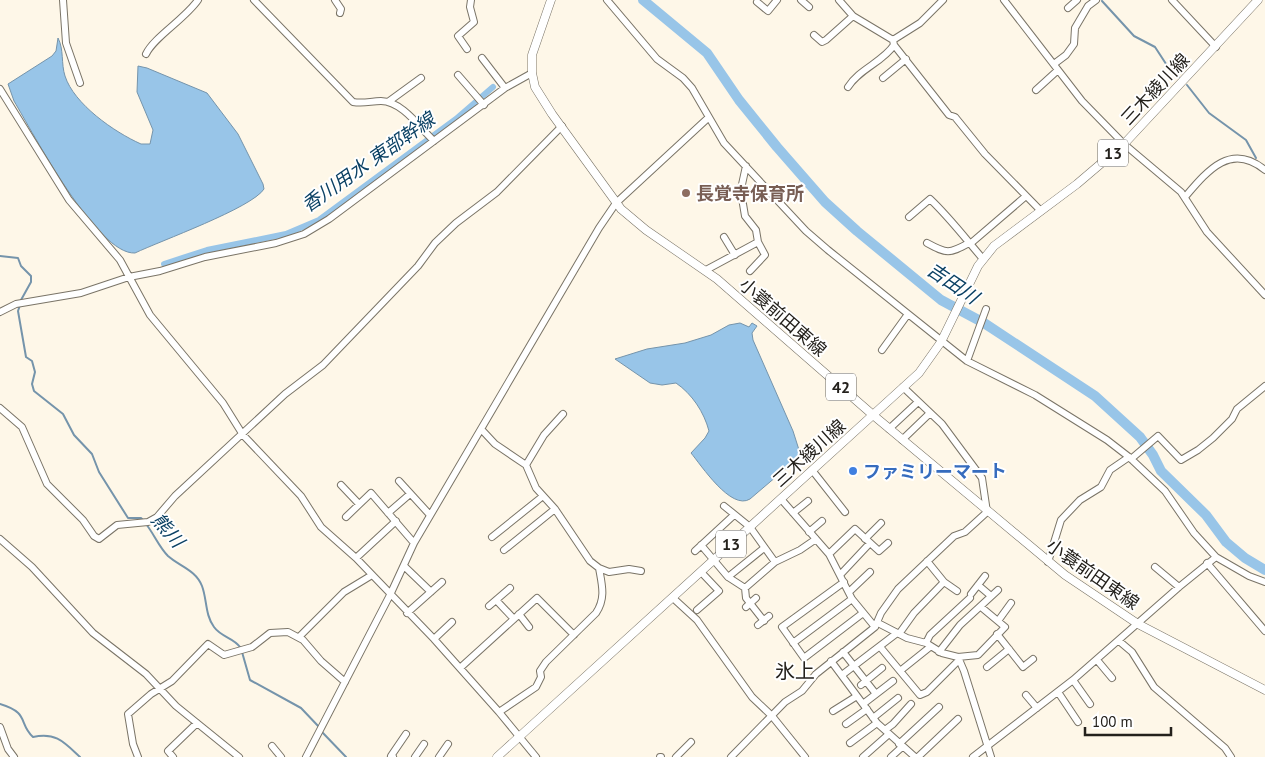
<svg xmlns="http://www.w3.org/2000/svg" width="1265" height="757" font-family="'PT Sans','Noto Sans JP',sans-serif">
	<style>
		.water { fill: #98c5e8; stroke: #7594ab }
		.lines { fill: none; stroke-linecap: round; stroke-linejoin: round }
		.stream { stroke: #7594ab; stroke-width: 2 }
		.canal { stroke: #98c5e8; stroke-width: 6 }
		.river { stroke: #98c5e8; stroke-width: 10 }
		.minor-casing { stroke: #7a7467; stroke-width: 8 }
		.major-casing { stroke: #7a7467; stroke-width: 9 }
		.minor { stroke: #fff; stroke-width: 6 }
		.major { stroke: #fff; stroke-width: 8 }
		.education-dot { fill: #8d6e63; stroke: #fff; stroke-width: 2 }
		.shop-dot { fill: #3f7fe0; stroke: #fff; stroke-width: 2 }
		.labels { text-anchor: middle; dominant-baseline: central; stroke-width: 4; stroke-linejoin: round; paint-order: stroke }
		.shield { fill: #fff; stroke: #666460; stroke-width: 1 }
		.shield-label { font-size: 16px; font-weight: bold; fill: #24211c }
		.street-label { font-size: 18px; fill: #24211c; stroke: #fff }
		.education-label { font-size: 18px; font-weight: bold; fill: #785e54; stroke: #fff; text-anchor: start }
		.shop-label { font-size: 18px; font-weight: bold; fill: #366cbe; stroke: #fff; text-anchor: start }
		.water-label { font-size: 19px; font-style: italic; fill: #0b4164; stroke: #fff }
		.quarter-label { font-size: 20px; fill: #24211c; stroke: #fff }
	</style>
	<rect width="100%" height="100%" fill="#fef7e8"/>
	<path class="water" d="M 58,38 C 64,49 61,64 65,76 C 74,104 114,132 141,144 L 150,144 L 153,130 L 137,92 L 138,66 L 147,68 L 207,93 L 238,134 L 263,184 L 264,189 C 252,208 160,241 135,253 C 97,255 33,133 14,101 L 8,84 L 52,56 L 56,51 Z
		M 740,323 L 749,327 L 752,323 L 757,326 L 752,333 L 753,340 L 793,431 L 800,453 L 797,459 L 750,499 C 731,511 701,465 691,453 L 705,438 L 709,431 C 704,412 692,394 676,383 L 662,385 L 650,383 L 615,359 L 647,349 L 685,343 L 711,335 L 729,325 Z"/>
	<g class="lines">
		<path class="stream" d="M 1102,1 L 1134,36 L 1155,47 L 1170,70 L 1179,77
			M 1187,85 L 1209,113 L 1246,140 L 1256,158
			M 0,256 L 18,258 L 21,266 L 31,276 L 31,282 L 21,300
			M 20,305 L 18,311 L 26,357 L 32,361 L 35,372 L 32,384 L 34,391 L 63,414 L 74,435 L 92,454 L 99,472 L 128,518 L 141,518 L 143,520
			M 146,524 C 154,534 159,547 168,556 C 179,566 196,570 202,586 C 207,599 205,615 214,627 C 221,637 234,638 240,647
			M 242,652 L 250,680 L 301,708 L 320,728
			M 0,704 C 30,713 18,723 33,737 C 56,732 64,742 80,757
			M 322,732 L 346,757"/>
		<path class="canal" d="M 164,264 L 207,250 L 286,234 L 319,220 L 456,119 L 493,87"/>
		<path class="river" d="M 643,0 L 707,53 L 739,100 L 777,147 L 825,202 L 857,231 L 941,300 L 984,323 L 1095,396 L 1140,437 L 1153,455 L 1161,471 L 1206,515 L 1226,542 L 1245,558 L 1265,570"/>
		<g class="minor-casing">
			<path id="minor" d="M 63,0 L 66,43 L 80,83
				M 254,0 L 353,102 C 364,104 371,101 381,101 C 402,101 420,128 434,141
				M 335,0 L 341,9 L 340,13
				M 607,0 L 657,59 L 683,78 L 692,88 L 724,143 L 806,231 L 828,250 L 967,361 L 1035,395 L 1107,440 L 1129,457 L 1165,491 L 1194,533 L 1216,557 L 1249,576 L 1265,582
				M 801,0 L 809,7
				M 839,0 L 853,16 L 893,40 L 894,45 L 949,115 L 955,117 L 985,154 L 1041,211
				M 1004,0 L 1082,101 L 1124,144 L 1181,192 L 1207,232 L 1265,295
				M 1172,0 L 1216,47
				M 757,2 L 768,11 L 777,0
				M 1068,8 L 1077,0
				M 814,35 L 822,42 L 826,40 L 853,16
				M 893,40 L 920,23 L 943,0
				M 467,49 L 458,36 L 474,22 L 470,7 L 471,0
				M 146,54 C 154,37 185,19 198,0
				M 482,58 L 505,88
				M 1054,64 L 1066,55 L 1074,44 L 1075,28 L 1088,6 L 1096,0
				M 458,75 L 484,105
				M 883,78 L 906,59
				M 848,87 C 859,69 883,62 894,45
				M 0,89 L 69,200 L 120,260 L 150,315 L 223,403 L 243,435 L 301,496 L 321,527 L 356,558 L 434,639 L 499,712 L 536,757
				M 1036,90 L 1058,70
				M 388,102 L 421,78
				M 746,166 L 741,189 L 743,204 L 745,216 L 756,230 L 758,242 L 765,255 L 750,271
				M 1185,197 C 1208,170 1231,142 1265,170
				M 909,217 L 930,199 C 950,218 965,238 983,259
				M 724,237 L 735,255
				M 927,243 C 947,254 949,254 969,243
				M 970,244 L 1026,196
				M 706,270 L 758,242
				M 0,312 L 16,304 L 81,293 L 129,277 L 160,271 L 205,257 L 276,243 L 304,234 L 329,219 L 505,88 L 532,73
				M 882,350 L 908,314
				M 967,361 L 986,309
				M 0,408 L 22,427 L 47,484 L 83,520 L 94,536 L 99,539 L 117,525 L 148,522 L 157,517 L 175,496 L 285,394 L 323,365 L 418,266 L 435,243 L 456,223 L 497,192 L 562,126
				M 481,429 L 495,444 L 526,465 L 536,488 L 555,509 L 590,561 L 599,568 L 609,572 L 629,569 L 641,571
				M 889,429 L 918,402
				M 902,440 L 929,414
				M 1131,459 L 1158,436 L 1181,460 L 1198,450 L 1213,438 L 1232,419 L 1237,409 L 1265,386
				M 526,465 L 544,435 L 563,414
				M 812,470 L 845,512
				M 399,481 L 430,515
				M 341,485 L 359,504
				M 781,499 L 829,554 L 852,599 L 875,627
				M 724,506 L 750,527 L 775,562
				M 388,513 L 410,494
				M 793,513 L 808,501
				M 346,517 L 371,493 L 414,543
				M 809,532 L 822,521
				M 492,537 L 543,496
				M 0,539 L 32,567 L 93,633 L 146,674 L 176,706 L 239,757
				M 865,539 L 881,523
				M 701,545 L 728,577 L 745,588 L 746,598 L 764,621
				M 504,550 L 555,509
				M 695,551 L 734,515
				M 829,554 L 855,529 L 879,551 L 888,543
				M 356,558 L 396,521
				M 927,561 L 944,582 L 957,591
				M 1048,562 L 1061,520 L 1080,500 L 1101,487 L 1110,470 L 1129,457
				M 1207,563 L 1265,631
				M 404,566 L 431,592
				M 1155,567 L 1179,587
				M 840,575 L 870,543
				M 728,577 L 764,548
				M 844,582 L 782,627 L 804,658 L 863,613
				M 978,585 L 991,596
				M 745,588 L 775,562 L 800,550 L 816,539
				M 849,592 L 870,572
				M 971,594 L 985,576
				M 673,598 L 697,620 L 752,697 L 772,716 L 805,757
				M 496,600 L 514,619
				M 489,606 L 510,588
				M 746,607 L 756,598
				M 697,610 L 719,591 L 701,572
				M 407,613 L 442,582
				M 519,614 L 529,627
				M 998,621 L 1011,603
				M 878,623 L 907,638 L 926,643 L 942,653 L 958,657 L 964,671 L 991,757
				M 758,625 L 769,616
				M 899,634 L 914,613 L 944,582
				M 997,634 L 1023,667 L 1033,659
				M 299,637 L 344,592 L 372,575
				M 434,639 L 452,622
				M 1119,641 L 1132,652 L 1154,687 L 1225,748 L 1231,757
				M 793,643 L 852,599
				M 926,643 L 930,635 L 970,598
				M 881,648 L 920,695 L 927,692 L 959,660
				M 843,652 L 876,694
				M 939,652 L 960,625 L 998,590
				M 958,657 L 978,655 L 1005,627 L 981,607
				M 1097,660 L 1112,678
				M 831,661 L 877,723 L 915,757
				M 987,667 L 1009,649
				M 460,668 L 537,598 L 574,635
				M 900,671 L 930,647
				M 842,675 L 897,633
				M 1073,680 L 1090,704
				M 861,685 L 882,668
				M 1058,692 L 1078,722
				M 1026,695 L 1037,708
				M 863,704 L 893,681
				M 833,711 L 857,696
				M 499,712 L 536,687 L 541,677 L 540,671 L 546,662 L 596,613 C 606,598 602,585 599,568
				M 873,718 L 898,698
				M 846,724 L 867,709
				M 0,727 L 8,749 L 14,757
				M 885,730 L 893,724 L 911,704
				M 850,743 L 877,723
				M 899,744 L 939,707
				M 272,746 L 281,757
				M 138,757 L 133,744 L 128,714 L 151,694 L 172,681 L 208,644 L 224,655 L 252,647 L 270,633 L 288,632 L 303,640 L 321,661 L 345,682
				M 173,757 L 168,751 L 197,723
				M 306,757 L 390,595 L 414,543 L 599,228 L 616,203 L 708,118
				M 393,757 L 391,756 L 406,734
				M 415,757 L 424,744
				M 439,757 L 448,744
				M 660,757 L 661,757
				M 676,757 L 691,742
				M 731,757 L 785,702 L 802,691 L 816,674 L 875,627 L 881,613 L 898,589 L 954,536 L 965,532 L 987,512 L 982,478 L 942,424 L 903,387
				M 863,757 L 889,734
				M 891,757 L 902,747
				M 918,757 L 958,719
				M 973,757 L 1073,680 L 1179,587 L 1216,557"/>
		</g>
		<g class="major-casing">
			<path id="major" d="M 551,0 L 532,55 L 532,73 L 535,87 L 552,114 L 621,209 L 646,230 L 717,279 L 873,415 L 1065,575 L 1138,624 L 1265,690
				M 497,757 L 919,373 L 941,342 L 978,266 L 994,246 L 1077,184 L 1124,144 L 1258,0"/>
		</g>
		<use href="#minor" class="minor"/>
		<use href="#major" class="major"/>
	</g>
	<circle class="education-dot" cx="686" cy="193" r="5"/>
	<circle class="shop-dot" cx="853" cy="471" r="5"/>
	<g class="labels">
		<g class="shield">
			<rect x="1098" y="139.5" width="30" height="27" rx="4"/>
			<rect x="826" y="373.5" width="30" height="27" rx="4"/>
			<rect x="716" y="530.5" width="30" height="27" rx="4"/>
		</g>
		<g class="shield-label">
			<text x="1113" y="153">13</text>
			<text x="841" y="387">42</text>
			<text x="731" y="544">13</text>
		</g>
		<g class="street-label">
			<text transform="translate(1155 89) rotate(-47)">三木綾川線</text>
			<text transform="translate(783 317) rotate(41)">小蓑前田東線</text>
			<text transform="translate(809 453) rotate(-42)">三木綾川線</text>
			<text transform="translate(1093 574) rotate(35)">小蓑前田東線</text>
		</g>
		<g class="education-label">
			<text x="696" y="193">長覚寺保育所</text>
		</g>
		<g class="shop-label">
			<text x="863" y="471">ファミリーマート</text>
		</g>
		<g class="water-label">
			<text transform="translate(368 162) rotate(-35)">香川用水 東部幹線</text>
			<text transform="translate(953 283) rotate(34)">吉田川</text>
			<text transform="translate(168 530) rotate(49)">熊川</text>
		</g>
		<g class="quarter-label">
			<text x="795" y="671">氷上</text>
		</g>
	</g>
	<path d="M1085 727v8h86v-8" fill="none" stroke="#24211c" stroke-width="2.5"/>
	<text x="1092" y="727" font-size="15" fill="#24211c" stroke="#ffffff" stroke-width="4" paint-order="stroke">100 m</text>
</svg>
